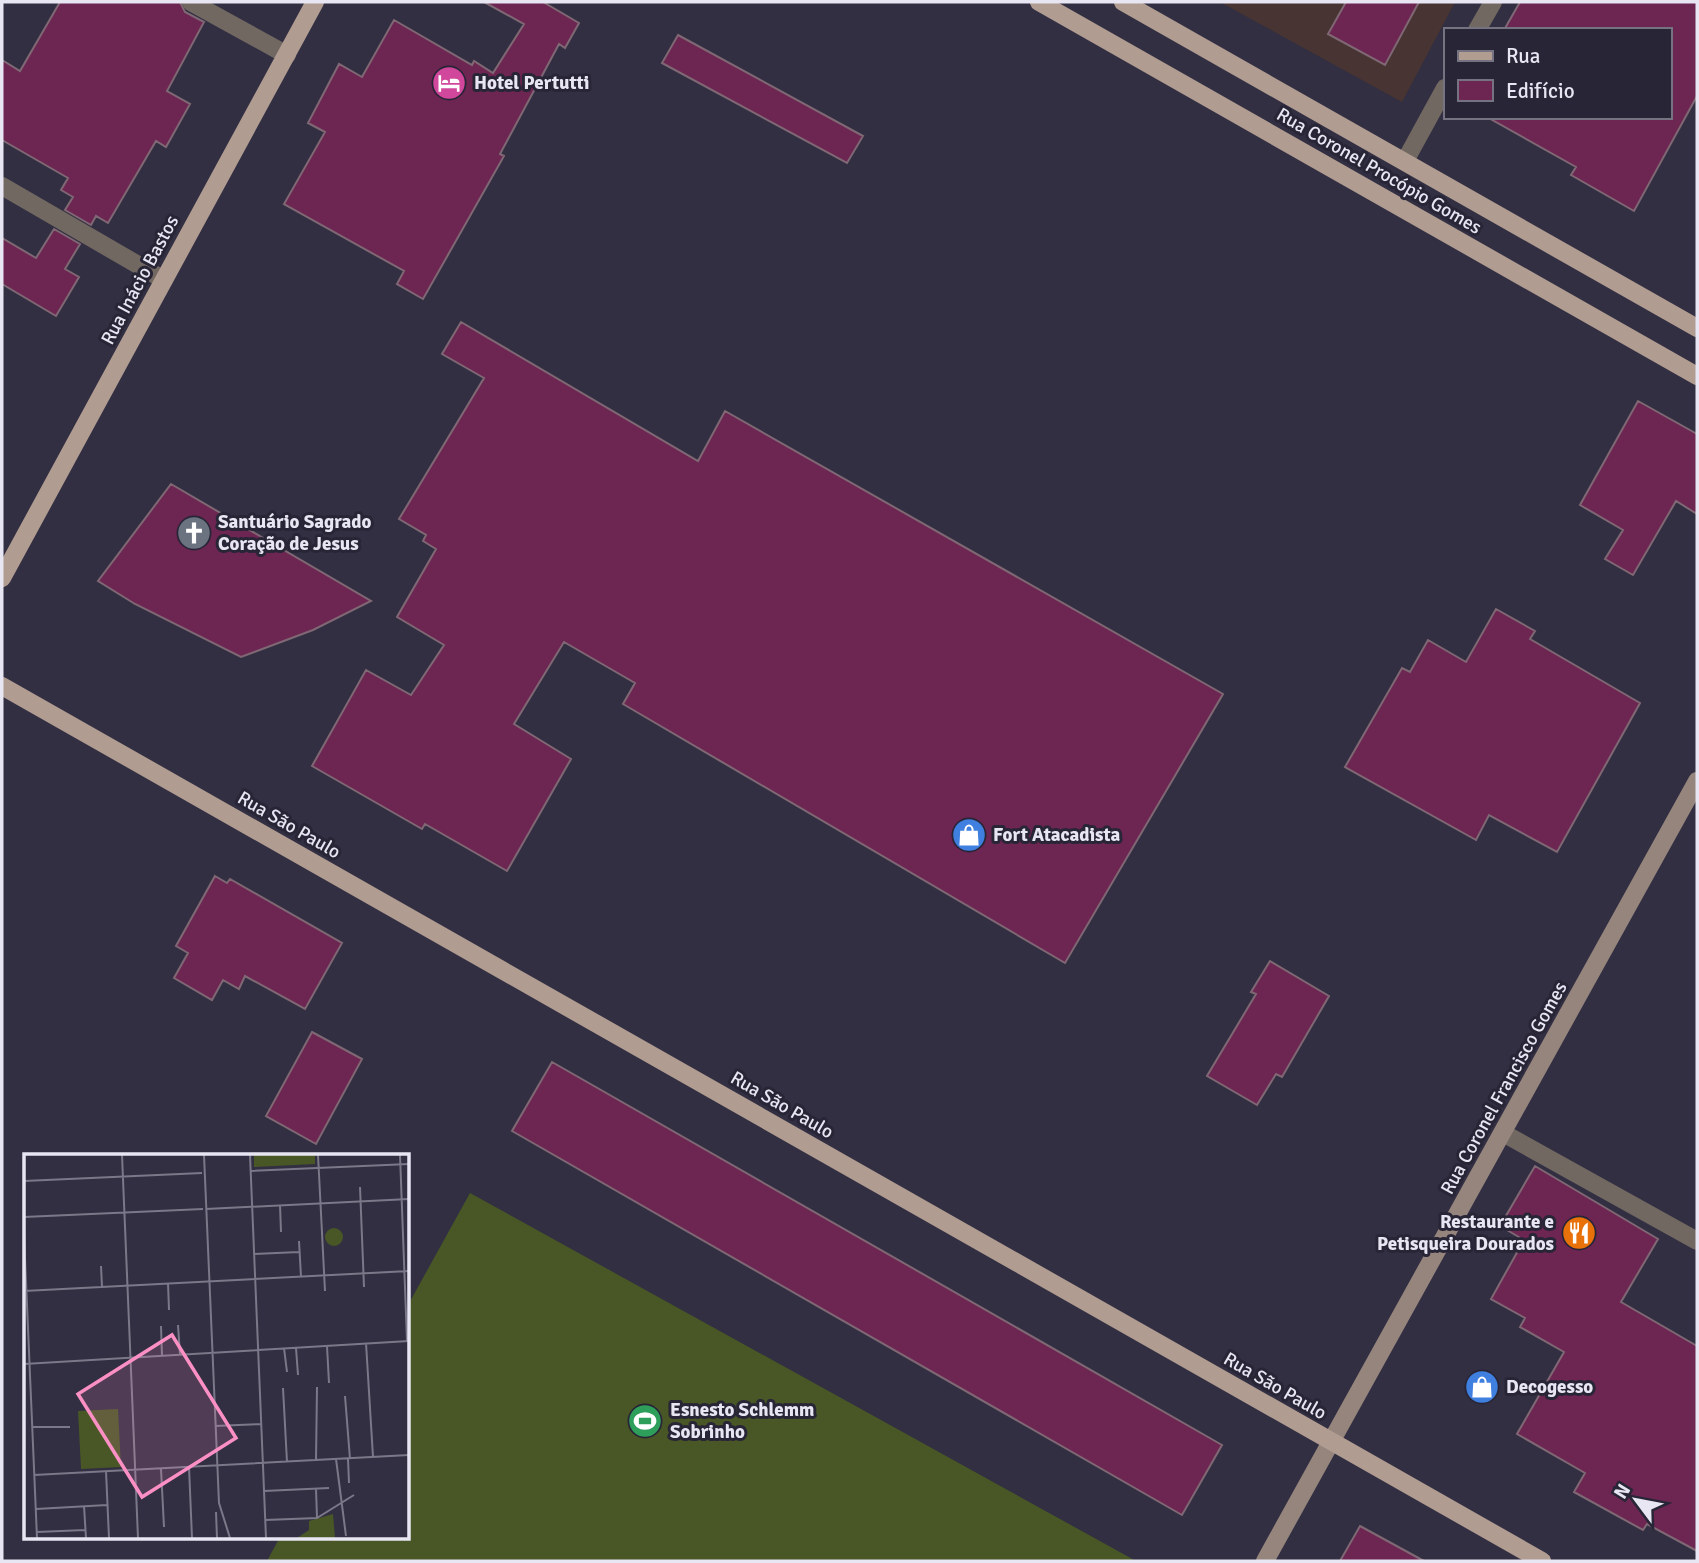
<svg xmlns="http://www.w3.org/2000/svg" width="1699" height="1563" font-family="Signika,sans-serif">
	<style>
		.industrial { fill: #483432 }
		.grass { fill: #485725 }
		.building { fill: #6d2552; stroke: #7f6874; stroke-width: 2 }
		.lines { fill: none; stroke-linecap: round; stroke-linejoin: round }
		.minor { stroke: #726862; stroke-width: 18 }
		.secondary { stroke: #95857d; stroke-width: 18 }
		.primary { stroke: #b09c91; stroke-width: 18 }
		.labels { text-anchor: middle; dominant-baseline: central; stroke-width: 6; stroke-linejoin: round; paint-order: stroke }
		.poi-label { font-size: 19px; font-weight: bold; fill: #e8e6f3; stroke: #282537; text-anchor: start }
		.street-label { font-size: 19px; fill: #e8e6f3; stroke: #282537 }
		.inset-road { fill: none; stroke: #7b7889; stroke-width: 2 }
		.view { fill: #fc8fc3; fill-opacity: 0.15; stroke: #fc8fc3; stroke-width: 3.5 }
		.inset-edge { fill: none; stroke: #e8e6f3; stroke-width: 3.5 }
	</style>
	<rect width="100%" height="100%" fill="#322f42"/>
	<path class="industrial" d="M 1220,2 L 1455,2 L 1402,102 Z"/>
	<path class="grass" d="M 470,1193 L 1136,1561 L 267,1561 L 280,1537 L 408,1537 L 408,1305 Z"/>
	<path class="building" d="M 60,2 L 180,2 L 185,12 L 204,22 L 167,91 L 190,104 L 166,147 L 156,141 L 108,223 L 96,216 L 91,225 L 65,210 L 73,197 L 61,190 L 68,178 L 2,140 L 2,60 L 20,71 Z
		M 484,2 L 543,2 L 579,23 L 565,48 L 559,44 L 500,154 L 504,156 L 423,299 L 397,284 L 404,271 L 284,204 L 325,132 L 308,123 L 339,64 L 362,77 L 394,20 L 472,65 L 474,61 L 493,73 L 524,24 Z
		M 1346,2 L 1419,2 L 1385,65 L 1328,34 Z
		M 1520,2 L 1697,2 L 1697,96 L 1634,211 L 1571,175 L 1576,167 L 1487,117 L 1669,117 L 1669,30 L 1504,30 Z
		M 678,35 L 863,136 L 847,163 L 662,63 Z
		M 54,229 L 80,244 L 65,269 L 79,277 L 56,316 L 2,284 L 2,238 L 36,258 Z
		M 461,322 L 698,461 L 725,411 L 1223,694 L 1065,963 L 623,704 L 635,683 L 564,642 L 514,724 L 571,759 L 507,871 L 425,824 L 422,829 L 312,766 L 366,670 L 411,695 L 444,645 L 397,617 L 436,549 L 423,541 L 426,535 L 399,519 L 484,378 L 442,354 Z
		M 1638,401 L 1697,434 L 1697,514 L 1676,501 L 1633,575 L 1605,559 L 1623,530 L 1580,505 Z
		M 171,484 L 371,601 L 313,630 L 241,657 L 135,604 L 98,581 Z
		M 1496,609 L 1535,631 L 1530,639 L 1640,703 L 1557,852 L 1489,815 L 1476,840 L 1345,767 L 1402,668 L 1410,672 L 1428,640 L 1466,662 Z
		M 215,876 L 227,883 L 230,879 L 342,943 L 305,1009 L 245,976 L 239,989 L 223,980 L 212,1000 L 174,978 L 188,953 L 176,946 Z
		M 1270,961 L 1329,996 L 1282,1077 L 1276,1074 L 1257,1105 L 1207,1076 L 1256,994 L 1251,992 Z
		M 312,1032 L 362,1059 L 316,1144 L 266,1116 Z
		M 552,1062 L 1222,1445 L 1182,1515 L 512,1131 Z
		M 1535,1166 L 1658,1239 L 1621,1302 L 1697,1346 L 1697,1551 L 1647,1524 L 1643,1530 L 1574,1492 L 1585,1473 L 1517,1434 L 1564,1352 L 1520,1327 L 1525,1318 L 1491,1299 L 1524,1240 L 1500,1226 Z
		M 1360,1526 L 1424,1561 L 1340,1561 Z"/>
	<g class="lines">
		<path class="minor" d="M 191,2 L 287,55
			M 1477,30 L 1493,2
			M 1405,161 L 1445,88
			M 2,186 L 164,280
			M 1503,1133 L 1697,1241"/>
		<path class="secondary" d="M 1265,1561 L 1697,781"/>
		<path class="primary" d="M 1039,2 L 1697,376
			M 1123,2 L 1697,328
			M 2,578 L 315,2
			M 2,686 L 1542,1561"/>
	</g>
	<defs>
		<g id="hotel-disc" transform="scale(1.75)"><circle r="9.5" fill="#d1479c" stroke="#282537"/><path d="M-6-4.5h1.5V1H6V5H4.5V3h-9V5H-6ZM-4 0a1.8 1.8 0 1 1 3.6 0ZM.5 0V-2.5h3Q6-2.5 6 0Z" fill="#fff"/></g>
		<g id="church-disc" transform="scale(1.75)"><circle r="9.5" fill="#6b7280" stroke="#282537"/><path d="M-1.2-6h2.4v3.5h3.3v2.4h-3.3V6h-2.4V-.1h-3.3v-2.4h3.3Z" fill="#fff"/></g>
		<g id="shop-disc" transform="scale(1.75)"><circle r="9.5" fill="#3f7fe0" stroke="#282537"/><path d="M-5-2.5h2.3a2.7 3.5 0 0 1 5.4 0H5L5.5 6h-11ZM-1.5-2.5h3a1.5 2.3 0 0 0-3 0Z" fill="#fff"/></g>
		<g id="restaurant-disc" transform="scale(1.75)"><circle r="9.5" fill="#e8710a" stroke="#282537"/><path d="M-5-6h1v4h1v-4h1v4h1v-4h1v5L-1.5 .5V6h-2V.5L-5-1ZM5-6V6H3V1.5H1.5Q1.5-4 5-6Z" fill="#fff"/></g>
		<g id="stadium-disc" transform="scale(1.75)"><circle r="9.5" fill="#2e9e5b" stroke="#282537"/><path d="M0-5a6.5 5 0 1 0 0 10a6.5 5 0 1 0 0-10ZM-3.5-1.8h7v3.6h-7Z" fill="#fff"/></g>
	</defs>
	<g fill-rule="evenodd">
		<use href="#hotel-disc" x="449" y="83"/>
		<use href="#church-disc" x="194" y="533"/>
		<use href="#shop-disc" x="969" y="835"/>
		<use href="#restaurant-disc" x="1579" y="1233"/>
		<use href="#shop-disc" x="1482" y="1387"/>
		<use href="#stadium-disc" x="645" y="1421"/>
	</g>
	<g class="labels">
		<g class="poi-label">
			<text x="474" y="83">Hotel Pertutti</text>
			<text x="218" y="522">Santuário Sagrado<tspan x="218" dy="22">Coração de Jesus</tspan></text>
			<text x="993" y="835">Fort Atacadista</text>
			<text x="1554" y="1222" text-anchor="end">Restaurante e<tspan x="1554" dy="22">Petisqueira Dourados</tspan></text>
			<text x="1506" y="1387">Decogesso</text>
			<text x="670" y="1410">Esnesto Schlemm<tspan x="670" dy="22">Sobrinho</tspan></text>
		</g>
		<g class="street-label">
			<text transform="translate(1379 171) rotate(30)">Rua Coronel Procópio Gomes</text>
			<text transform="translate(140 280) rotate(-62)">Rua Inácio Bastos</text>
			<text transform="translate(289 825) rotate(30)">Rua São Paulo</text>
			<text transform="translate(1504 1088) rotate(-61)">Rua Coronel Francisco Gomes</text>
			<text transform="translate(782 1105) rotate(30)">Rua São Paulo</text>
			<text transform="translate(1275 1386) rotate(30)">Rua São Paulo</text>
		</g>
	</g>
	<g transform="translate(24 1154)">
		<rect width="385" height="385" fill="#322f42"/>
		<path d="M 230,1 L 291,1 L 291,10 L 230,13 ZM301 83a9 9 0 1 1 18 0a9 9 0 1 1-18 0ZM 94,255 L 97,313 L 57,315 L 54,257 Z" fill="#485725"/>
		<path d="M 309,360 L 311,384 L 273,384 L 285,376 L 285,367 Z" fill="#485725"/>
		<path class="inset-road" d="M 98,1 L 114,384M 180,1 L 195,349 L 206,384M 226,1 L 242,384M 294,1 L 301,137M 376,1 L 383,187M 226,17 L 385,10M 0,27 L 178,19M 336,33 L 340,133M 256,51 L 257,78M 182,55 L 385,45M 0,63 L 179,55M 0,81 L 13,384M 275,87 L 277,123M 230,100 L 275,98M 77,112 L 78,133M 144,129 L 145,156M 0,137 L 385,117M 154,171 L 156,201M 137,172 L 138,202M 342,189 L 349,303M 303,192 L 305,229M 260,194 L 263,218M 272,194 L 274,221M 0,210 L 385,187M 259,234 L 263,308M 321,242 L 326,305M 191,272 L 237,270M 8,273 L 46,273M 312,305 L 322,382M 324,305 L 325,329M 292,306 L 293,233M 165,313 L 168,384M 137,315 L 140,373M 82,317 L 85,384M 10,321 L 385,301M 240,337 L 305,334M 60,352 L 62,384M 12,355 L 83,351M 192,358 L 193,384M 293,364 L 330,341M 241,366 L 293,364 L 292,335M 13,378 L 61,376"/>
		<path class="view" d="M 148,181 L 212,284 L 118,343 L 54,240 Z"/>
		<rect width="385" height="385" class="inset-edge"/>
	</g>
	<rect width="1699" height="1563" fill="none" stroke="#e8e6f3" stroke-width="7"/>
	<rect x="1444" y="28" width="228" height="91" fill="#282537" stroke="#757282" stroke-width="2"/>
	<rect x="1458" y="51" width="35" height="10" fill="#b09c91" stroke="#757282" stroke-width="2"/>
	<text x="1506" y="63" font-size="21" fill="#e8e6f3">Rua</text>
	<rect x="1458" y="80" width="35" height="21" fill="#6d2552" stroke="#757282" stroke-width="2"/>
	<text x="1506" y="98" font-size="21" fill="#e8e6f3">Edifício</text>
	<g transform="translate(1636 1500) rotate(302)" stroke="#282537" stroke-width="5" paint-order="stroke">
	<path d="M0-5L12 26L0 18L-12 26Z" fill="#e8e6f3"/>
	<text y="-10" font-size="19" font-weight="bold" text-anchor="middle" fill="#e8e6f3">N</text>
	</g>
</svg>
